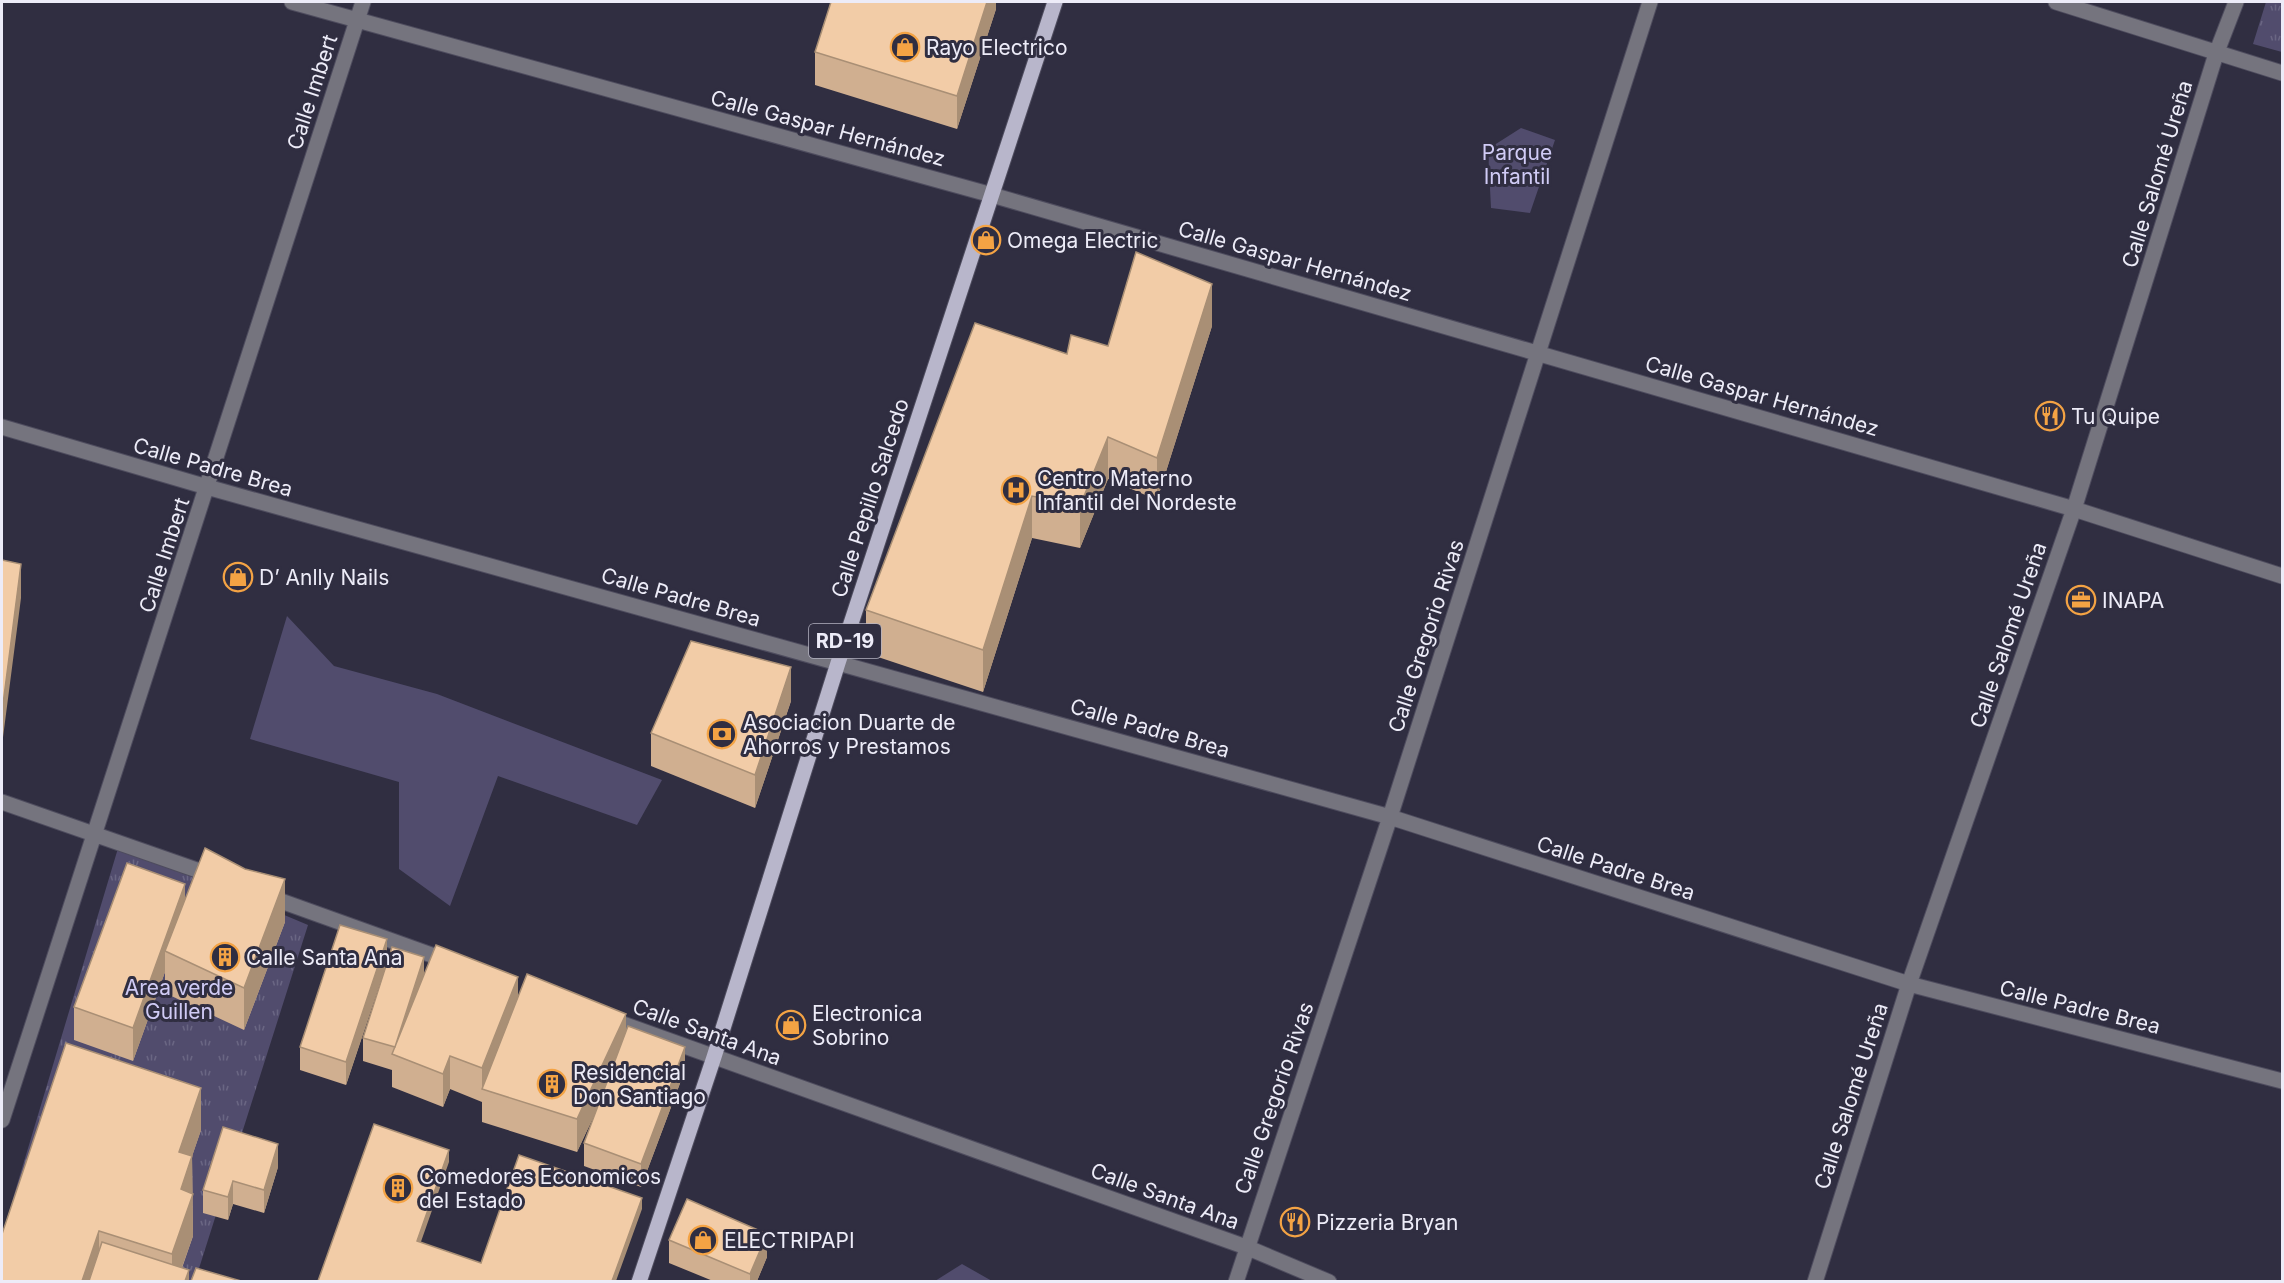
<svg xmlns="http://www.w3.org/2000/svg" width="2284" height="1283" font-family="Inter,sans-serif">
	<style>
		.green { fill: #514c6d }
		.park { fill: url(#park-tufts) }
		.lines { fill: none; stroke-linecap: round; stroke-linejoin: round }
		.minor-casing { stroke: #4e4c5e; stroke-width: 17 }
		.major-casing { stroke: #4e4c5e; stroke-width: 17 }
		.minor { stroke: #75747e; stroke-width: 15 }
		.major { stroke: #b8b6cb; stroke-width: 15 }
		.wall { fill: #d0af90 }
		.shaded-wall { fill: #a98f75 }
		.building { fill: #f2cca7; stroke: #a98f75; stroke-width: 1.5 }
		.labels { text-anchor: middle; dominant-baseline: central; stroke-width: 6; stroke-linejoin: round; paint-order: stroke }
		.shield { fill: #302e41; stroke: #b4b3c1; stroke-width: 1.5 }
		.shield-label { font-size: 20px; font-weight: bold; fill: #edecf8 }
		.poi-label { font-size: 21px; fill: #edecf8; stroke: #302e41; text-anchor: start }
		.street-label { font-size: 21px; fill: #edecf8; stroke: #302e41 }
		.park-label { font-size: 21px; fill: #d0cbf5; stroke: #302e41 }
	</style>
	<defs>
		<pattern id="park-tufts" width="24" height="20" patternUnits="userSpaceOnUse" patternTransform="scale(1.5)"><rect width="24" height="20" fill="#514c6d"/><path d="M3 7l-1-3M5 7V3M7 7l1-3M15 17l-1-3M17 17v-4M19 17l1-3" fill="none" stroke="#6a6683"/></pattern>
	</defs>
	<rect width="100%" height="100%" fill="#302e41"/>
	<path class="green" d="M 1521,128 L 1555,140 L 1530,213 L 1491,208 L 1488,149 Z
		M 287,616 L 334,666 L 437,694 L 662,780 L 637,825 L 498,776 L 450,906 L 399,869 L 399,782 L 250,739 Z
		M 962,1264 L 992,1281 L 935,1281 Z"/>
	<path class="park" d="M 2266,2 L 2282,2 L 2282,52 L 2253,44 Z
		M 119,845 L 308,925 L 195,1281 L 2,1282 L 2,1235 Z"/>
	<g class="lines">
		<g class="minor-casing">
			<path id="minor" d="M 292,2 L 992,195 L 2074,509 L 2282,576
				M 2056,2 L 2282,73
				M 2,427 L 207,487 L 1390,817 L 1909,984 L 2282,1081
				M 2,802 L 214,876
				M 267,896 L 451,962
				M 609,1019 L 1246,1247 L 1329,1282
				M 2,1120 L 363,2
				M 1236,1282 L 1390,817 L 1650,2
				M 1815,1282 L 1909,984 L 2074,509 L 2216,54 L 2236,2"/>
		</g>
		<g class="major-casing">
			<path id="major" d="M 639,1282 L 714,1057 L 838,663 L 1055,2"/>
		</g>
		<use href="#minor" class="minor"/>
		<use href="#major" class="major"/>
	</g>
	<path class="wall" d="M 996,2 L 996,9 L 957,129 L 815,85 L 815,52 Z
		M 1212,326 L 1157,500 L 1108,479 L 1080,548 L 1032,538 L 983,692 L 866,653 L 866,610 L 1067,354 Z
		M 791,701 L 755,808 L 651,766 L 651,733 Z
		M 185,900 L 285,922 L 244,1030 L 165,993 L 165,972 L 133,1061 L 74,1040 L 74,1007 Z
		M 387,962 L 346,1085 L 300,1070 L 300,1047 Z
		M 424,974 L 518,998 L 626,1032 L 685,1070 L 641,1187 L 584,1166 L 584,1143 L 598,1107 L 577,1152 L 482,1122 L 482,1102 L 450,1089 L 443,1107 L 392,1087 L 392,1070 L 363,1061 L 363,1038 Z
		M 201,1130 L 192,1156 L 193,1236 L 182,1268 L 189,1281 L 2,1281 Z
		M 278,1167 L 264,1213 L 233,1204 L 228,1220 L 203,1213 L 203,1190 Z
		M 669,1240 L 767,1257 L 757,1281 L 713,1281 L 669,1263 Z"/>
	<path class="shaded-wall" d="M 987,2 L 996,2 L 996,9 L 957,129 L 957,96 Z
		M 1212,284 L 1212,326 L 1157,500 L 1157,458 Z
		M 1108,437 L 1108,479 L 1080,548 L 1080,506 Z
		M 1032,496 L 1032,538 L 983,692 L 983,650 Z
		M 21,564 L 21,598 L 2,745 L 2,712 Z
		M 791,667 L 791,701 L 755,808 L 755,775 Z
		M 285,879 L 285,922 L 244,1030 L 244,988 Z
		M 185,884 L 185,917 L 165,951 L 165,972 L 133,1061 L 133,1028 Z
		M 387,939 L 387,962 L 346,1085 L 346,1062 Z
		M 424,957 L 424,980 L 395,1047 Z
		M 518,977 L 518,1010 L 482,1089 L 482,1068 Z
		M 626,1014 L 626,1047 L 577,1152 L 577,1119 Z
		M 685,1047 L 685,1070 L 641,1187 L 641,1164 Z
		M 450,1056 L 450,1089 L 443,1107 L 443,1074 Z
		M 201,1088 L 201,1130 L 179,1195 L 179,1152 Z
		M 278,1144 L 278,1167 L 264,1213 L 264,1190 Z
		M 449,1150 L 449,1162 L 417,1253 L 417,1241 Z
		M 192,1156 L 193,1236 L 177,1281 L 172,1281 L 172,1254 L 181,1189 Z
		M 233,1181 L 233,1204 L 228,1220 L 228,1197 Z
		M 642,1198 L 642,1209 L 616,1281 L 612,1281 Z
		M 99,1231 L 99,1273 L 97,1281 L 82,1281 Z
		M 767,1234 L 767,1257 L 757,1281 L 750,1281 L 750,1274 Z
		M 189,1270 L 189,1281 L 185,1281 Z"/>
	<path class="building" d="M 831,2 L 987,2 L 957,96 L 815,52 Z
		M 1136,252 L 1212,284 L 1157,458 L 1108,437 L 1080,506 L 1032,496 L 983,650 L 866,610 L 975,323 L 1067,354 L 1071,335 L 1108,346 Z
		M 2,560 L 21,564 L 2,712 Z
		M 691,641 L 791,667 L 755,775 L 651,733 Z
		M 205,848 L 245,869 L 285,879 L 244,988 L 165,951 Z
		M 127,863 L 185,884 L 133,1028 L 74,1007 Z
		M 340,925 L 387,939 L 346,1062 L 300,1047 Z
		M 436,945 L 518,977 L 482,1068 L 450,1056 L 443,1074 L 392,1054 Z
		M 392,947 L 424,957 L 395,1047 L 363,1038 Z
		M 527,974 L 626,1014 L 577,1119 L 482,1089 Z
		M 628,1026 L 685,1047 L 641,1164 L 584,1143 Z
		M 66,1043 L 201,1088 L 179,1152 L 192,1156 L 181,1189 L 193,1194 L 172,1254 L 99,1231 L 82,1281 L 2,1281 L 2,1234 Z
		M 374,1124 L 449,1150 L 417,1241 L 481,1263 L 519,1155 L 642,1198 L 612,1281 L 318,1281 Z
		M 223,1127 L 278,1144 L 264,1190 L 233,1181 L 228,1197 L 203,1190 Z
		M 687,1199 L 767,1234 L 750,1274 L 669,1240 Z
		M 102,1242 L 189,1270 L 185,1281 L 89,1281 Z
		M 196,1268 L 241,1281 L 191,1281 Z"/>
	<defs>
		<g id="shop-ring" transform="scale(1.5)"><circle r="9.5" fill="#302e41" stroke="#f4a344" stroke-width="1.5"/><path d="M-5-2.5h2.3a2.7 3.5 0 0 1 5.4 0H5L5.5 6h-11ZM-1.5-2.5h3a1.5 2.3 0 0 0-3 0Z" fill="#f4a344"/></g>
		<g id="restaurant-ring" transform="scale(1.5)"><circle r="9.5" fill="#302e41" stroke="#f4a344" stroke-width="1.5"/><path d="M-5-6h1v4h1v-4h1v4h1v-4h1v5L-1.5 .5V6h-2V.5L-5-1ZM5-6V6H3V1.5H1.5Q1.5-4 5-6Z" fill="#f4a344"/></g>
		<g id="hospital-ring" transform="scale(1.5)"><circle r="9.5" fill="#302e41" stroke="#f4a344" stroke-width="1.5"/><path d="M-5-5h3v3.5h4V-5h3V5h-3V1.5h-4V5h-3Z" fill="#f4a344"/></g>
		<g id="office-ring" transform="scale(1.5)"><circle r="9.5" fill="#302e41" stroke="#f4a344" stroke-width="1.5"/><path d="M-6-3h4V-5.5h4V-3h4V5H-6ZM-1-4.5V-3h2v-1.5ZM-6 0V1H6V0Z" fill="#f4a344"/></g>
		<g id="bank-ring" transform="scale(1.5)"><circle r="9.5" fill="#302e41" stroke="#f4a344" stroke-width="1.5"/><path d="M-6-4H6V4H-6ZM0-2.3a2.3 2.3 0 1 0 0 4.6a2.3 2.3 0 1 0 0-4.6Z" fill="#f4a344"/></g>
		<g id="building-ring" transform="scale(1.5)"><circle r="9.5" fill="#302e41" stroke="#f4a344" stroke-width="1.5"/><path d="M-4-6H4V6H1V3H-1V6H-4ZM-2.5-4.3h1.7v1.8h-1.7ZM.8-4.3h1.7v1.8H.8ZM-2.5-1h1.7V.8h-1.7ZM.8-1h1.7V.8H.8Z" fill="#f4a344"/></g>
	</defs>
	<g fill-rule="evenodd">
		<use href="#shop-ring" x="905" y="47"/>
		<use href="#shop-ring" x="986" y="240"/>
		<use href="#restaurant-ring" x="2050" y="416"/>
		<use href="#hospital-ring" x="1016" y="490"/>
		<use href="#shop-ring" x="238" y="577"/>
		<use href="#office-ring" x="2081" y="600"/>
		<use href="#bank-ring" x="722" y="734"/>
		<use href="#building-ring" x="225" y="957"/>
		<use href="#shop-ring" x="791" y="1025"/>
		<use href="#building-ring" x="552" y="1084"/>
		<use href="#building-ring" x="398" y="1188"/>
		<use href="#restaurant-ring" x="1295" y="1222"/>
		<use href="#shop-ring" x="703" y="1240"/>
	</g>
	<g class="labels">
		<rect class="shield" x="809" y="624" width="72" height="34" rx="4.5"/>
		<g class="shield-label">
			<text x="845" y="641">RD-19</text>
		</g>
		<g class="poi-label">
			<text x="926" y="47">Rayo Electrico</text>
			<text x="1007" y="240">Omega Electric</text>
			<text x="2071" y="416">Tu Quipe</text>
			<text x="1037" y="478">Centro Materno<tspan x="1037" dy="24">Infantil del Nordeste</tspan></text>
			<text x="259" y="577">D’ Anlly Nails</text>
			<text x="2102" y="600">INAPA</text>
			<text x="743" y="722">Asociacion Duarte de<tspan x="743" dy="24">Ahorros y Prestamos</tspan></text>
			<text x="246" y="957">Calle Santa Ana</text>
			<text x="812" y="1013">Electronica<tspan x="812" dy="24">Sobrino</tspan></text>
			<text x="573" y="1072">Residencial<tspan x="573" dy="24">Don Santiago</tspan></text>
			<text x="419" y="1176">Comedores Economicos<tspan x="419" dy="24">del Estado</tspan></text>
			<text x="1316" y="1222">Pizzeria Bryan</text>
			<text x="724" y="1240">ELECTRIPAPI</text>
		</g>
		<g class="street-label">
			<text transform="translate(312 92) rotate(-72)">Calle Imbert</text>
			<text transform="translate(828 128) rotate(15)">Calle Gaspar Hernández</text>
			<text transform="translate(2157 174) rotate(-73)">Calle Salomé Ureña</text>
			<text transform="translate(1295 261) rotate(16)">Calle Gaspar Hernández</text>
			<text transform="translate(1762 396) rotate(16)">Calle Gaspar Hernández</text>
			<text transform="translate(213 467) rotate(16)">Calle Padre Brea</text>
			<text transform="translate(870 498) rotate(-72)">Calle Pepillo Salcedo</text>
			<text transform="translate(164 555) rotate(-72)">Calle Imbert</text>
			<text transform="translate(681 597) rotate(16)">Calle Padre Brea</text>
			<text transform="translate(2008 635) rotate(-71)">Calle Salomé Ureña</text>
			<text transform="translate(1426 636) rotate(-72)">Calle Gregorio Rivas</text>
			<text transform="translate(1150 728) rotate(16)">Calle Padre Brea</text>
			<text transform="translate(1616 868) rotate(18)">Calle Padre Brea</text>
			<text transform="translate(2080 1007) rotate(14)">Calle Padre Brea</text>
			<text transform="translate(707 1032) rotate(20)">Calle Santa Ana</text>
			<text transform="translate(1851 1096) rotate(-72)">Calle Salomé Ureña</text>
			<text transform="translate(1274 1098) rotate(-71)">Calle Gregorio Rivas</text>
			<text transform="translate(1165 1196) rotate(20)">Calle Santa Ana</text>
		</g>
		<g class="park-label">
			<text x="1517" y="152">Parque<tspan x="1517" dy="24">Infantil</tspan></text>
			<text x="179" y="987">Area verde<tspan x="179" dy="24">Guillen</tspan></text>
		</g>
	</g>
	<rect width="2284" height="1283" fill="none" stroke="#edecf8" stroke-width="6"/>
</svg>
